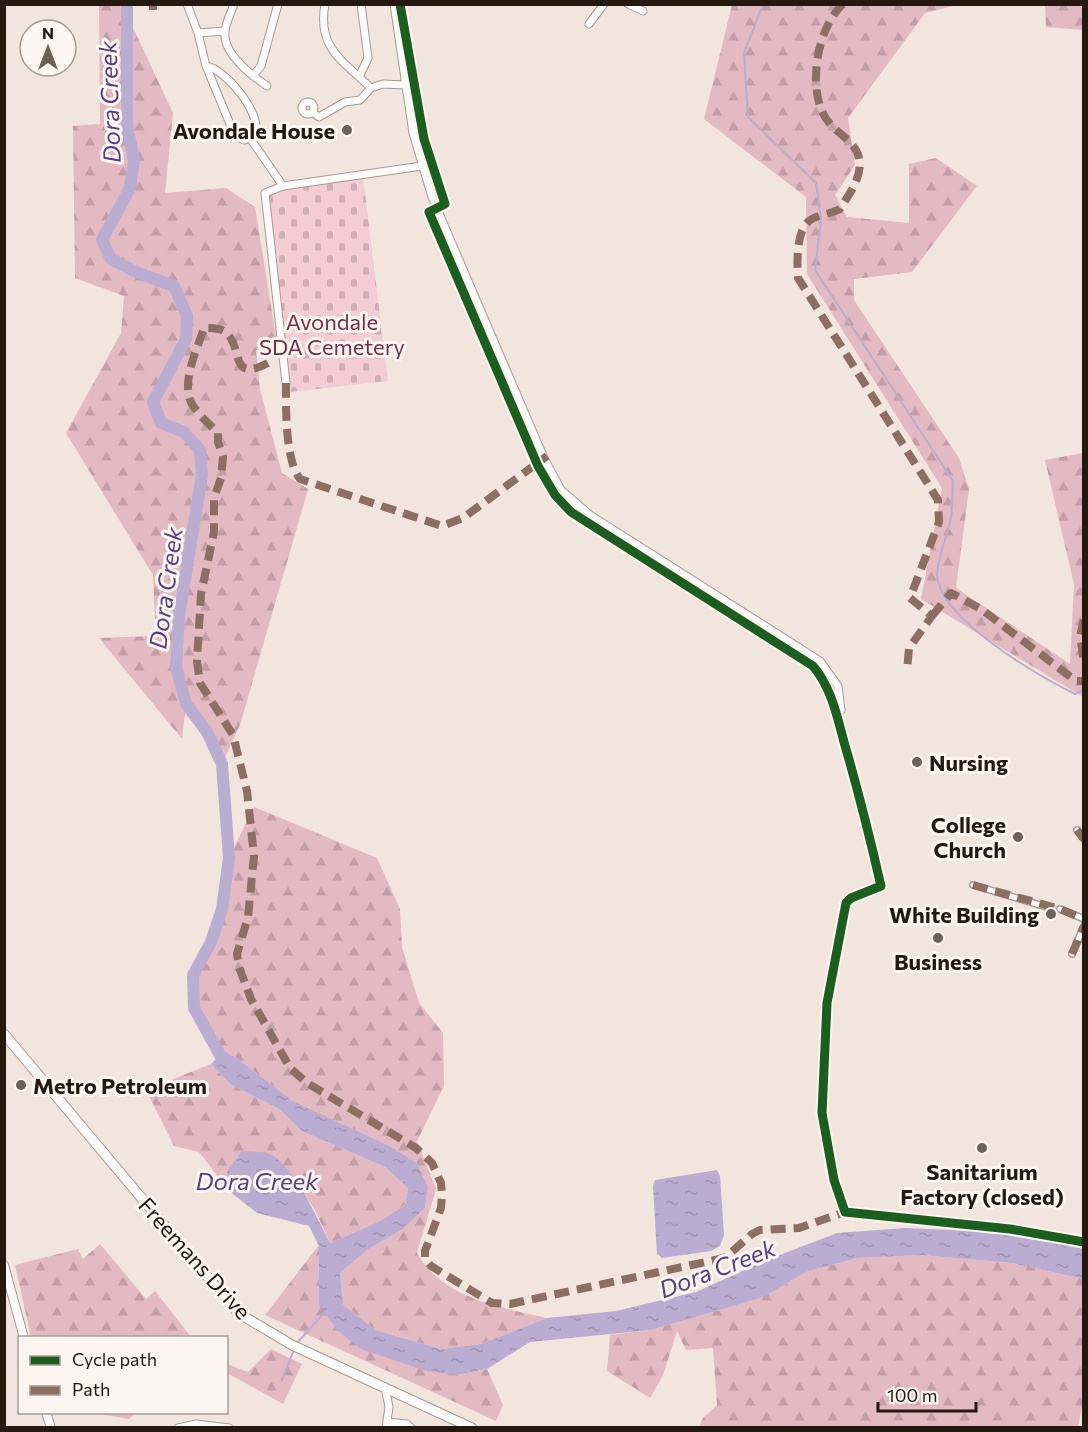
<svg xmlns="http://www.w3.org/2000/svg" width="1088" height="1432" font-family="Commissioner,sans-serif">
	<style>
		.forest { fill: url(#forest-firs) }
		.cemetery { fill: url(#cemetery-stones) }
		.water { fill: url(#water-ripples) }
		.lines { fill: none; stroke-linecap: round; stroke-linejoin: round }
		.stream { stroke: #bbacd2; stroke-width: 2 }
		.river { stroke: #bbacd2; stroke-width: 12 }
		.pedestrian-tunnel { stroke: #d3c6be; stroke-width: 5; stroke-dasharray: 5 2.5; stroke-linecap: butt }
		.pedestrian-casing { stroke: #a69a92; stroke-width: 8 }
		.minor-casing { stroke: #a69a92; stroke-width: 9 }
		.tertiary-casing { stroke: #a69a92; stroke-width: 10 }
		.secondary-casing { stroke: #a69a92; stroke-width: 11 }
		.pedestrian { stroke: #fdfbfa; stroke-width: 5 }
		.minor { stroke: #fdfbfa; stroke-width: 7 }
		.tertiary { stroke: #fdfbfa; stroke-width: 8 }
		.secondary { stroke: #fdfbfa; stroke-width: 9 }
		.quiet { stroke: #8d6e63; stroke-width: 8; stroke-dasharray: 15 8; stroke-linecap: butt }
		.cycleway-casing { stroke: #fcf5f0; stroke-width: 13 }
		.cycleway { stroke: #1b5e20; stroke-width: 9 }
		.poi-dot { fill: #6c6057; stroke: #fcf5f0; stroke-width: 2 }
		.labels { text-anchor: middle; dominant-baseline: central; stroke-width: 6; stroke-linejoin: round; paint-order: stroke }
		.poi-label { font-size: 22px; font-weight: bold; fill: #24180f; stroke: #fcf5f0; text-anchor: end }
		.park-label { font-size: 22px; fill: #7a2c4d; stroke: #fcf5f0 }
		.street-label { font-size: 22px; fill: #24180f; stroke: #fcf5f0 }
		.water-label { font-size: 24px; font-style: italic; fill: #584086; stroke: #fcf5f0 }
	</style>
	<defs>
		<pattern id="forest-firs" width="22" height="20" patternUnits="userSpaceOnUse" patternTransform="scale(1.5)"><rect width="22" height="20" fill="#e3b9c2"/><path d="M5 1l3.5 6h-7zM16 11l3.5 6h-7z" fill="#c39ea6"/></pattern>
		<pattern id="cemetery-stones" width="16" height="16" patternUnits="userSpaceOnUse" patternTransform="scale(1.5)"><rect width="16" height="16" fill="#f3ccd4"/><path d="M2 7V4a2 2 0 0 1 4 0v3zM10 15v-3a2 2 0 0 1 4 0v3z" fill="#d0aeb5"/></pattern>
		<pattern id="water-ripples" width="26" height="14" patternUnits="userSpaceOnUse" patternTransform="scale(1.5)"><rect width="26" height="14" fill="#bbacd2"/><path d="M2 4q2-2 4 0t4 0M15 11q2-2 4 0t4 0" fill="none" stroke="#a193b3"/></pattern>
	</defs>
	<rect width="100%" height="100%" fill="#f2e5dd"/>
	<path class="forest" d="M 99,5 L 127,5 L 128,17 L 173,113 L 165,193 L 226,188 L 255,207 L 278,349 L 256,350 L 260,389 L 282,473 L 308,489 L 240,725 L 222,764 L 207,732 L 186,705 L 182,739 L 99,638 L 156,636 L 153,575 L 66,433 L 121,333 L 124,296 L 75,278 L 73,126 L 100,124 Z
		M 732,5 L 957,5 L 925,13 L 848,118 L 855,165 L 835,195 L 847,217 L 909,223 L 909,164 L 936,158 L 977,186 L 912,272 L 854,279 L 854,300 L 959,458 L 969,489 L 956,588 L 1070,664 L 1074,584 L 1045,460 L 1083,453 L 1083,697 L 921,599 L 942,488 L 807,274 L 806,197 L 704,119 Z
		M 1045,5 L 1083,5 L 1083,30 L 1046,27 Z
		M 254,807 L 377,858 L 400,909 L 402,947 L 419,1003 L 443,1033 L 444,1086 L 417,1141 L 436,1189 L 417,1253 C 442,1298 499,1307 547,1318 L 481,1344 L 441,1349 L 375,1330 L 343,1304 L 340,1273 L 367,1250 L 404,1228 L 425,1208 L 428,1187 L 417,1163 L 390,1146 L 293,1101 L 234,1056 L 220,1055 L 194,1008 L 193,975 L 211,942 L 222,909 L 229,858 Z
		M 211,1064 L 230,1084 L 279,1109 L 302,1131 L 385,1167 L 408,1188 L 405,1205 L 380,1221 L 330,1243 L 315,1210 L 291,1175 L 227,1171 L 229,1191 L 199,1152 L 174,1146 L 146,1090 Z
		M 100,1244 L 146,1299 L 155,1291 L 191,1337 L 31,1337 L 15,1265 L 78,1249 L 83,1259 Z
		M 319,1245 L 319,1305 L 457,1375 L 487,1369 L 503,1405 L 496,1421 L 265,1315 Z
		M 922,1255 L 1012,1263 L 1083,1279 L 1084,1397 L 1078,1427 L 699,1427 L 703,1418 L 717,1405 L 713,1348 L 686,1350 L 677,1331 L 663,1375 L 650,1398 L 607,1371 L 610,1335 L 651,1330 L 764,1297 L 806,1272 L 857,1258 Z
		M 271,1349 L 302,1364 L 283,1404 L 227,1373 L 227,1364 L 248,1372 Z
		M 95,1413 L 94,1413 L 135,1413 L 129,1419 Z"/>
	<path class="cemetery" d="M 363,177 L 388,381 L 290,392 L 267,198 L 281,188 Z"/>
	<path class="water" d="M 220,1055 L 234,1056 L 293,1101 L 390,1146 L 417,1163 L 428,1187 L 425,1208 L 404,1228 L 367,1250 L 340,1273 L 343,1304 L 375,1330 L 441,1349 L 481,1344 L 547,1318 L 616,1311 L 696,1292 L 767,1260 L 837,1233 L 905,1228 L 973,1231 L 1039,1239 L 1083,1249 L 1083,1279 L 1012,1263 L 922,1255 L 857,1258 L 806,1272 L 764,1297 L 651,1330 L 530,1342 L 487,1369 L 457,1375 L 423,1370 L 361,1349 L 337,1330 L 319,1305 L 319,1246 L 309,1226 L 257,1213 L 229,1191 L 227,1171 L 242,1151 C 250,1152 263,1151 270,1154 C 294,1166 318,1220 330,1243 L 380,1221 L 405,1205 L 408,1188 L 385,1167 L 302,1131 L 279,1109 L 230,1084 L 211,1064 Z
		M 717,1170 L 720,1176 L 724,1235 L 720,1246 L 711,1251 L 662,1258 L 657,1254 L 653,1186 L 655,1180 Z"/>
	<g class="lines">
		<path class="stream" d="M 763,4 L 744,53 L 748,117 L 816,183 L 821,220 L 815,270 L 953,481 C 952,493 953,505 951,517 C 948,536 937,557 937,575 C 939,619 1039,676 1075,694 L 1084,690
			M 298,1342 L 326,1311
			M 282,1380 L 293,1352"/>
		<path class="river" d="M 127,4 L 127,125 L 134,161 L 130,188 L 102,240 L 111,259 L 138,273 L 174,286 L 187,316 L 186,339 L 153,402 L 161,423 L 184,432 L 200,450 L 202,475 L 179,615 L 176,667 L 186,704 L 207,732 L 222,764 L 229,858 L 222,909 L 211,942 L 193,975 L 194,1008 L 220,1055 L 233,1065"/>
		<path class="pedestrian-tunnel" d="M 1047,907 L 1060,909"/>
		<g class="pedestrian-casing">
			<path id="pedestrian" d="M 1077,830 L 1084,839
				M 973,885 L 1047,907
				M 1060,909 L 1084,919
				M 1072,954 L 1084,926"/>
		</g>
		<g class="minor-casing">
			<path id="minor" d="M 187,4 L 198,33 L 206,66 L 235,136 L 244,140 L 254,136 C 266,118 225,68 206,66
				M 234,4 C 231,13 226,22 225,31 C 222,53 251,75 267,86
				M 325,4 C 317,48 342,60 371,88
				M 394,4 L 413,133 L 432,197 L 544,458 L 561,490 L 590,515 L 820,661 L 838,686 L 841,710
				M 628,4 L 643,11
				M 589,24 L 604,4
				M 198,33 L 225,31
				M 253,76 L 261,66 L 278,4
				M 359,77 L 368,58 L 361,4
				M 371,88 L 383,84 L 405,85
				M302 108a6 6 0 1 1 12 0a6 6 0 1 1-12 0Z
				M 312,112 L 319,117 L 345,102 L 360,100 L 371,88
				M 250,138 L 283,186
				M 286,383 L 265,193 L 283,186 L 422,166
				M 385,1387 L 389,1407 L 386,1428
				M 387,1422 L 407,1424 L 411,1428
				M 178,1428 L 196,1424 L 229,1428"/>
		</g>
		<g class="tertiary-casing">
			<path id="tertiary" d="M 4,1265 L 24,1338
				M 46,1412 L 51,1428"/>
		</g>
		<g class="secondary-casing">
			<path id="secondary" d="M 4,1034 L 238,1313 L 292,1345 L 472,1428"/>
		</g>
		<use href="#pedestrian" class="pedestrian"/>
		<use href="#minor" class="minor"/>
		<use href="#tertiary" class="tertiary"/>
		<use href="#secondary" class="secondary"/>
		<path class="quiet" d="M 153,4 L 153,10
			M 843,4 C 817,27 806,91 827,120 C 836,133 856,142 859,158 C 863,177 849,194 840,209 C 831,214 816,215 809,221 C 796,231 797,263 798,278 L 938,500 L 939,522 L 910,598 L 932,616 L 909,648 L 907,671
			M 268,363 C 227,384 245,345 224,331 C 218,328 210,328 204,328 C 198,347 184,375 189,397 C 193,411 209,423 218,433 L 218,442 L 223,457 L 221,478 L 214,498 L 214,532 L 201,594 L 197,661 L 200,683 L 233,735 L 247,791 L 254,856 L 248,917 L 237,954 L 239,967 L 251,999 L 290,1068 L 307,1083 L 416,1148 L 432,1163 L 441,1183 L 442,1195 L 441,1208 L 425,1251 L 425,1259 L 431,1266 L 492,1303 L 510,1304 L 715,1260 L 726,1257 L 752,1234 L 760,1230 L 799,1228 L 845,1212
			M 286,383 C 286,408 285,460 300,479 L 442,526 L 463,518 L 547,456
			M 932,616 L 951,593 L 981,609 L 1076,681 L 1084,681
			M 1084,620 L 1080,636 L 1084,663
			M 1077,830 L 1084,839
			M 973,885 L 1060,909 L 1084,919
			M 1072,954 L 1084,926"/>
		<g class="cycleway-casing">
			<path id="cycleway" d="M 400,4 L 424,139 L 445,204 L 429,212 L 538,466 L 555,495 L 571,512 L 813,666 C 831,687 837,716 844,742 C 858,790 870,838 881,886 L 851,898 L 846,903 L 827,1003 L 822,1113 L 834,1180 L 845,1212 L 1010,1229 L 1084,1242"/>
		</g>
		<use href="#cycleway" class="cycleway"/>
	</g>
	<g class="poi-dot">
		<circle cx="347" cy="130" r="6"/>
		<circle cx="917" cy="762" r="6"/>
		<circle cx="1018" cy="837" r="6"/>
		<circle cx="1051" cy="914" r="6"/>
		<circle cx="938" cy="938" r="6"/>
		<circle cx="21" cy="1085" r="6"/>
		<circle cx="982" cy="1148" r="6"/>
	</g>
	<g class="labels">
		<g class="poi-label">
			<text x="335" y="130">Avondale House</text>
			<text x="929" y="762" text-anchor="start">Nursing</text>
			<text x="1006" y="824">College<tspan x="1006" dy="25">Church</tspan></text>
			<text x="1039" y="914">White Building</text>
			<text x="938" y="961" text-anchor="middle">Business</text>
			<text x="33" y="1085" text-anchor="start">Metro Petroleum</text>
			<text x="982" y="1171" text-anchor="middle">Sanitarium<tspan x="982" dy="25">Factory (closed)</tspan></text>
		</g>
		<g class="park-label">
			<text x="332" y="321">Avondale<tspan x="332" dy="25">SDA Cemetery</tspan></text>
		</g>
		<g class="street-label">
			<text transform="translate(195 1258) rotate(48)">Freemans Drive</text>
		</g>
		<g class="water-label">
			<text transform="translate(109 102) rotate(-92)">Dora Creek</text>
			<text transform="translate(165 588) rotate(-82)">Dora Creek</text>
			<text x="257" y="1180">Dora Creek</text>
			<text transform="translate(717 1268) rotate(-21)">Dora Creek</text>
		</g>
	</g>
	<rect width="1088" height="1432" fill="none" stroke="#24180f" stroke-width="12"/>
	<rect x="18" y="1336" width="210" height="78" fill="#fcf5f0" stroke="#a69d96" stroke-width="1.5"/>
	<rect x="30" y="1356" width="30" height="9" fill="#1b5e20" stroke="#a69d96" stroke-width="1.5"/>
	<text x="72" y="1366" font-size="18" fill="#24180f">Cycle path</text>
	<rect x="30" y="1386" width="30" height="9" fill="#8d6e63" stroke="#a69d96" stroke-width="1.5"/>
	<text x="72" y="1396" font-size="18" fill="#24180f">Path</text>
	<g transform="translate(48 48)"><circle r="28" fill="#fcf5f0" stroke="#a69d96" stroke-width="1.5"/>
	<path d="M0-4.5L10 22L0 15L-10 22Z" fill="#6c6057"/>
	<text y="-9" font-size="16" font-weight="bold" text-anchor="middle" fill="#24180f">N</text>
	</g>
	<path d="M878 1402v9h98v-9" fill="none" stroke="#24180f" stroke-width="3"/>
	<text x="887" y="1402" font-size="18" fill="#24180f" stroke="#fcf5f0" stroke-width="4.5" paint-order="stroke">100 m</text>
</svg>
